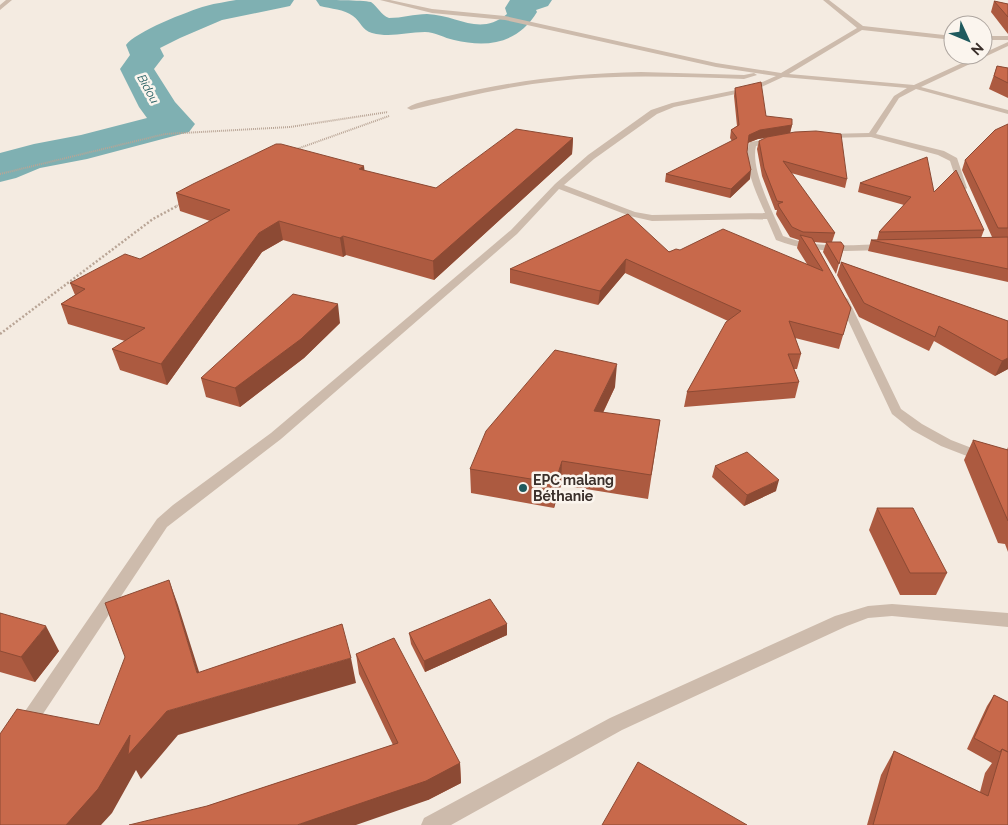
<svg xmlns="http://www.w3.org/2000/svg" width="1008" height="825" font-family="Raleway,sans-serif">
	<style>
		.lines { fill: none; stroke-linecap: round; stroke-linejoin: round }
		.river { fill: #7fb0b2; fill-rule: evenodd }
		.path-far1 { stroke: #b9a596; stroke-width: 2; stroke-dasharray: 1 1; stroke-linecap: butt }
		.path { stroke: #b9a596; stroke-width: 2.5; stroke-dasharray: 2 2; stroke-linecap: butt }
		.minor { fill: #cdbbac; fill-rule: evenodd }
		.wall { fill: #ac5a40 }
		.shaded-wall { fill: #8c4a34 }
		.building { fill: #c8694b; stroke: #8c4a34 }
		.poi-dot { fill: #1f5a5e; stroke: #fbf5ee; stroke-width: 2 }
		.labels { text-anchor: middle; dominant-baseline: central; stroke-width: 5; stroke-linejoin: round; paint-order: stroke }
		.far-water-label { font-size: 12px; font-style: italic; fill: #1f5a5e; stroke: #fbf5ee }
		.poi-label { font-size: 14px; font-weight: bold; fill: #3b302b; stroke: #fbf5ee; text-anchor: start }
	</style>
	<rect width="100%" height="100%" fill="#f4ebe1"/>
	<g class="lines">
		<path class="river" d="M 236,0 L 294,0 L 290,6 L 222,20 L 180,38 L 160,48 L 164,56 L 154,69 L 175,102 L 195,124 L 189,132 L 87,159 L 40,168 L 16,178 L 0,182 L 0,153 L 34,144 L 81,135 L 147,118 L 139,107 L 120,69 L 130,55 L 126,45 C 135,32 188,11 206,6 C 216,3 226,2 236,0 Z
			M 316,0 C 329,0 361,0 371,2 C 378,7 381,15 389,18 C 402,18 414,14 427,14 C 458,15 479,37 507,14 L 505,8 L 510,0 L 552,0 L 548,6 L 536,10 L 537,12 C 518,43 489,48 454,40 C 444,38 435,32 425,32 C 406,32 391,38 372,33 C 362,30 361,22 353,16 C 344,9 331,9 320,6 Z"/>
		<path class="path-far1" d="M 294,150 L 389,116
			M 0,174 L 165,134 L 290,127 L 388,112
			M 175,207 L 180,204"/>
		<path class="path" d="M 0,334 L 153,219 L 177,206"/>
		<path class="minor" d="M 6,0 L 12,0 L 0,10 L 0,5 Z
			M 380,0 L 390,0 L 432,9 L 505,16 L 716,63 L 781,73 L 857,28 L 823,0 L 829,0 L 863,26 L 953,36 L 953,40 L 862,30 L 789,74 L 914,85 L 1008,42 L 1008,46 L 921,87 L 1008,110 L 1008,114 L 916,89 L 899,98 L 876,134 L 944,151 L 957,158 L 967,188 L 963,191 L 959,188 L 950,161 L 938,155 L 871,137 L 824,138 L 820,136 L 824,134 L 869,133 L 894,96 L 907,88 L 783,77 L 755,90 L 674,107 L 657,114 L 594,159 L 564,185 L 635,212 L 652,215 L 765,213 C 757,194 741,163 750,142 L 775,138 L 779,140 L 778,142 L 756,146 C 750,170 774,214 783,236 C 816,249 852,245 886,244 L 891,247 L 886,250 C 848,251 811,254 776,240 L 767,219 L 652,221 L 630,216 L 559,189 L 517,234 L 281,439 L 167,527 L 31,732 L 25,734 L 19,732 L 16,726 L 19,720 L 157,519 L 173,505 L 271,433 L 511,230 L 555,184 L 588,155 L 651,110 L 672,103 L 751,87 L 776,76 L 716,67 L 505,20 L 432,13 Z
			M 983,36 L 1008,36 L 1008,40 L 983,40 Z
			M 641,72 L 744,75 L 754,73 L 757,75 L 744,79 C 682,77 619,74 557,81 C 507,86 459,98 411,110 L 407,108 C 418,101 435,99 448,96 C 511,81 576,73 641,72 Z
			M 843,296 L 848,299 L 901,409 L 922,424 L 951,440 L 1008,462 L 1008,472 L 941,446 L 912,430 L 892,414 L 838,299 Z
			M 892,604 L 1008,613 L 1008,627 L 892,616 L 868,618 L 847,626 L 622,730 L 451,825 L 421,825 L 424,818 L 610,718 L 835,616 L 868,606 Z"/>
	</g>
	<path class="wall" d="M 994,1 L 1008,4 L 1008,34 L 991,12 Z
		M 997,66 L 1008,68 L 1008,98 L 989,89 Z
		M 735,88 L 766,116 L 792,125 L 790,133 L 758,139 L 748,143 L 747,152 L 750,179 L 730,198 L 665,182 L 666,174 L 732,141 L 730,138 L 731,130 L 737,126 L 734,96 Z
		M 1008,124 L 1008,282 L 868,251 L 871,240 L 877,240 L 879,232 L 904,205 L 858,192 L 860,183 L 934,192 L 984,230 L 981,238 L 992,237 L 962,170 L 965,160 Z
		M 573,138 L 572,154 L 434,280 L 346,255 L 343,257 L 283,240 L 262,252 L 167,385 L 120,370 L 112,349 L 125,341 L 68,324 L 61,304 L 75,295 L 70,283 L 140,259 L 210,221 L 180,211 L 176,193 L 365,171 L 436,188 Z
		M 759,141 L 847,179 L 845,188 L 791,173 L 835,233 L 832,242 L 844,246 L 836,274 L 823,252 L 826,243 L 814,242 L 851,308 L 839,349 L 795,338 L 801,354 L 797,369 L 794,369 L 799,382 L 795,398 L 684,407 L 687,392 L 728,321 L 625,273 L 598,305 L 510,283 L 510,269 L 680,250 L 807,264 L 797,248 L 799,240 L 790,237 L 777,216 L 776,214 L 777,210 L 775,210 L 762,176 L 757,149 Z
		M 841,262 L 1008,321 L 1008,369 L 995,376 L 934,341 L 929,351 L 859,317 L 837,275 Z
		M 340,323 L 304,358 L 240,407 L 206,397 L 201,378 Z
		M 615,387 L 603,413 L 660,420 L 648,499 L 561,485 L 554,508 L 471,493 L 470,469 Z
		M 973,440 L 1007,450 L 1008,447 L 1008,552 L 1005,544 L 998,543 L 964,460 Z
		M 715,466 L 776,491 L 744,506 L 712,477 Z
		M 877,508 L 947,573 L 936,595 L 900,595 L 869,530 Z
		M 0,613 L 59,651 L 35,682 L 0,672 Z
		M 507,624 L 507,635 L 425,672 L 411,644 L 409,633 Z
		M 356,654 L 460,763 L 461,783 L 428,800 L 207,806 L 393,745 L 359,674 Z
		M 994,695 L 1008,702 L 1008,825 L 867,825 L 881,775 L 894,751 L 980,792 L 985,773 L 992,763 L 967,749 L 987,706 Z"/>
	<path class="shaded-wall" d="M 792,125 L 790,133 L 758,139 L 747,143 L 749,135 L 760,130 Z
		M 573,138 L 572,154 L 434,280 L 433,261 Z
		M 364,166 L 366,183 L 359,169 Z
		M 751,170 L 750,179 L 730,198 L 731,189 Z
		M 279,221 L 283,240 L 262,252 L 167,385 L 161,364 L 259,233 Z
		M 343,236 L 346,255 L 343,257 L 340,238 Z
		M 626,259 L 625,273 L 598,305 L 600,291 Z
		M 338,304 L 340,323 L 304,358 L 240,407 L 235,388 Z
		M 1008,358 L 1008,369 L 995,376 L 1002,361 Z
		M 617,364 L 615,387 L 592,435 L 594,411 Z
		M 562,461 L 561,485 L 554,508 L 555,483 Z
		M 779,480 L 776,491 L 744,506 L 747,495 Z
		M 169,580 L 178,605 L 207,697 L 197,673 Z
		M 507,624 L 507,635 L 425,672 L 424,661 Z
		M 46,626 L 59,651 L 35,682 L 21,657 Z
		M 351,658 L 356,683 L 178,735 L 141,779 L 136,770 L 112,813 L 101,825 L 66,825 L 130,735 L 167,711 Z
		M 460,763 L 461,783 L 428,800 L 356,825 L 297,825 Z"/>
	<path class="building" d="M 994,1 L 1008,4 L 1008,17 Z
		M 997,66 L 1008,68 L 1008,83 L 994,76 Z
		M 761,82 L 766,116 L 792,119 L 792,125 L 760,130 L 749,135 L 747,152 L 751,170 L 731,189 L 666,174 L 737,138 L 731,130 L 739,125 L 735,88 Z
		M 1008,124 L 1008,228 L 998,228 L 965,160 L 995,130 Z
		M 516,129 L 573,138 L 433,261 L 343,236 L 340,238 L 279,221 L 259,233 L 161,364 L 112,349 L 145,328 L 61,304 L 85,289 L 70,283 L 125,254 L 140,259 L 230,210 L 176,193 L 193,184 L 276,144 L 281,144 L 364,166 L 359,169 L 436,188 Z
		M 816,131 L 841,134 L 847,179 L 783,161 L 835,233 L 803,232 L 792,227 L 779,207 L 778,204 L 783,202 L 777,201 L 764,168 L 759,141 L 767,137 L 795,132 Z
		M 927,157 L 934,192 L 956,170 L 984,230 L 879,232 L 911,197 L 860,183 Z
		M 628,214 L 669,252 L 676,249 L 680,250 L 723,229 L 823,271 L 800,235 L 812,238 L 851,308 L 843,335 L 789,321 L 801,354 L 788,354 L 799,382 L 687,392 L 726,322 L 741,311 L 626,259 L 600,291 L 510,269 Z
		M 1008,237 L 1008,269 L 871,240 Z
		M 826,242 L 841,242 L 844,246 L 839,264 Z
		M 841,262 L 1008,321 L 1008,358 L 1002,361 L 939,326 L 935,337 L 864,303 Z
		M 293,294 L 338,304 L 301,339 L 235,388 L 201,378 Z
		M 555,350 L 617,364 L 594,411 L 660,420 L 651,475 L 562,461 L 555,483 L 470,469 L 486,431 Z
		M 973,440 L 1008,450 L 1008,521 Z
		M 747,452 L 779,480 L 747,495 L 715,466 Z
		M 877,508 L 913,508 L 947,573 L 910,573 Z
		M 169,580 L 197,673 L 342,624 L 351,658 L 167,711 L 128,755 L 130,735 L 98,789 L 66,825 L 0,825 L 0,734 L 17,709 L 99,725 L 125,657 L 105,603 Z
		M 490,599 L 507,624 L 424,661 L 409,633 Z
		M 0,613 L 46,626 L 21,657 L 0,651 Z
		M 394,638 L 460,763 L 426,781 L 297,825 L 129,825 L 207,806 L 398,743 L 356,654 Z
		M 994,695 L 1008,702 L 1008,752 L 1002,749 L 1000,752 L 974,738 Z
		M 1002,749 L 1008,752 L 1008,825 L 873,825 L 894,751 L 988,796 Z
		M 638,762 L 747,825 L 602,825 Z"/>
	<circle class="poi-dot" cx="523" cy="488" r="5"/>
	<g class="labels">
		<g class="far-water-label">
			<text transform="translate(148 89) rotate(61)">Bidou</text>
		</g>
		<g class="poi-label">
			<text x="533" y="480">EPC malang<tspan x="533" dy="16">Béthanie</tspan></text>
		</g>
	</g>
	<g transform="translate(968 40) rotate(134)"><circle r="24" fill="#fbf5ee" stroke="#aea6a0"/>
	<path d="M0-4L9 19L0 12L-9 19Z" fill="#1f5a5e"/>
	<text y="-8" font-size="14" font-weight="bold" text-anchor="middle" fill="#3b302b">N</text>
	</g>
</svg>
